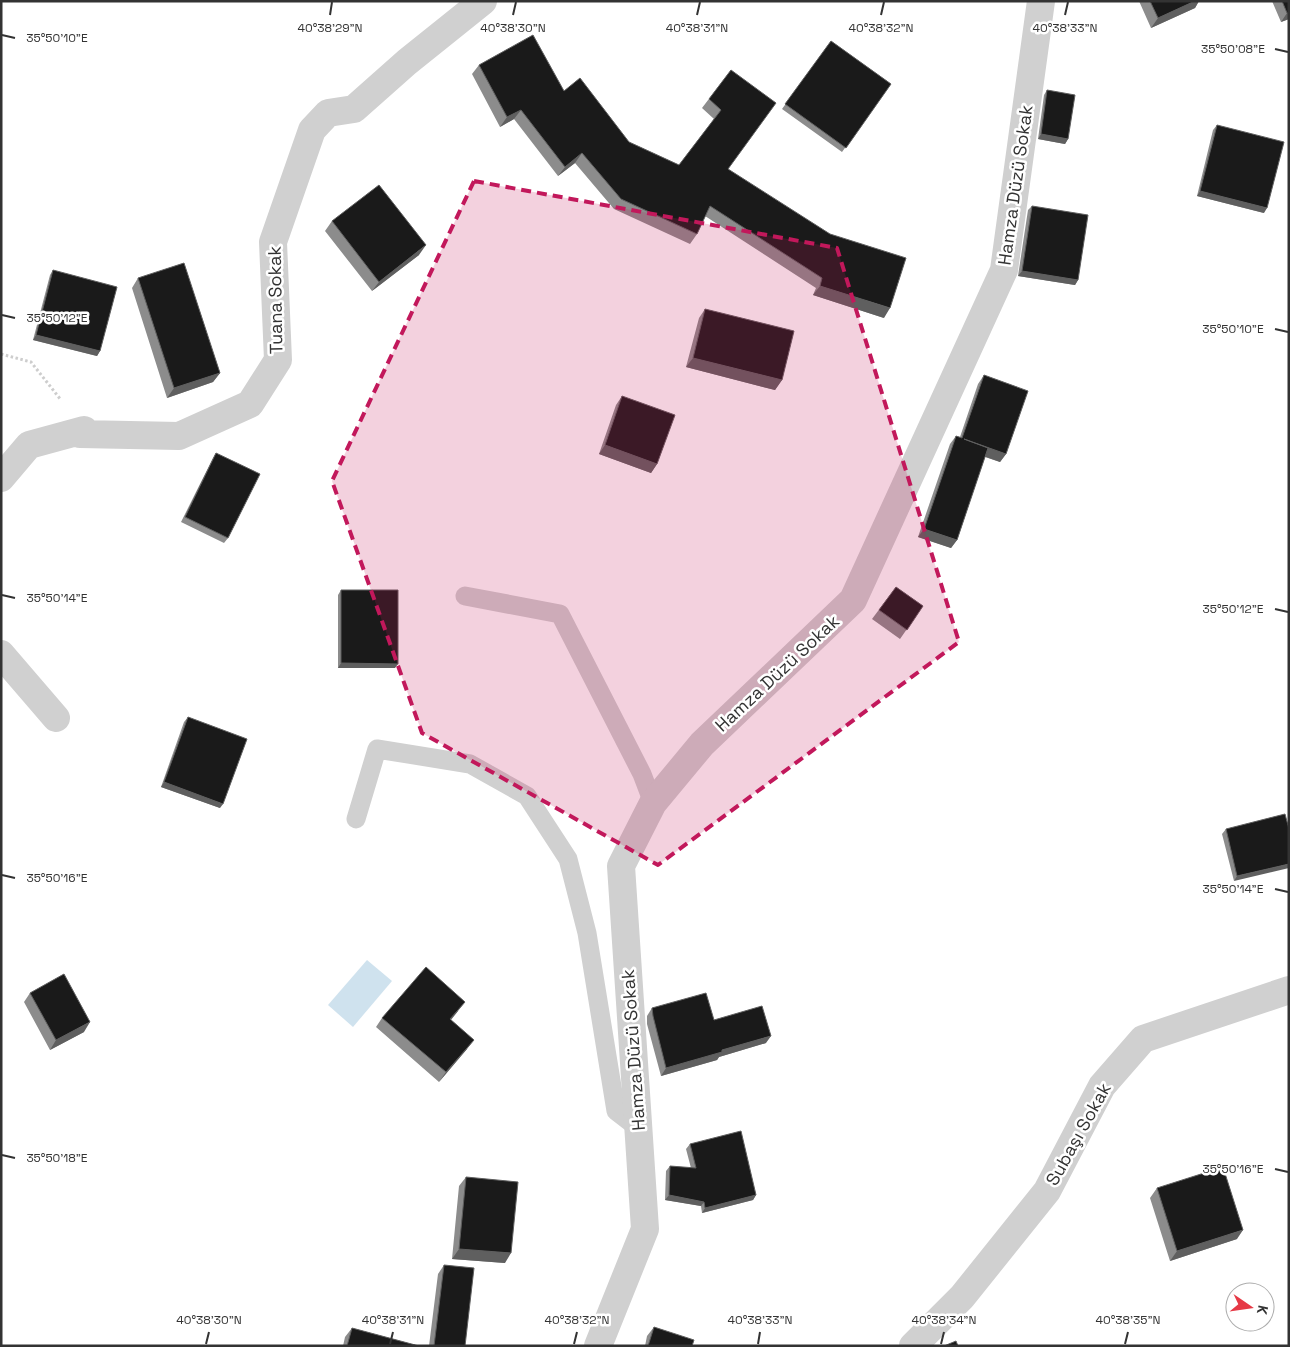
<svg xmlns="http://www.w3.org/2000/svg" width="1290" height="1347" font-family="'Space Grotesk',sans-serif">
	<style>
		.water { fill: #cfe2ee }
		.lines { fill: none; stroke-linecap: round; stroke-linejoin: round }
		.path { stroke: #cdcdcd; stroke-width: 3; stroke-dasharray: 2.5 2.5; stroke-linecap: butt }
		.service { stroke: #d0d0d0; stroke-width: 19 }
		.minor { stroke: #d0d0d0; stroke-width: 28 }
		.wall { fill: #8c8c8c }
		.shaded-wall { fill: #5f5f5f }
		.building { fill: #1a1a1a; stroke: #5f5f5f }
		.marked { fill: #c2185b; fill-opacity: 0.2; stroke: #c2185b; stroke-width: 4; stroke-dasharray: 10 6; stroke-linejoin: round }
		.ticks { fill: none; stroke: #333; stroke-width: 2 }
		.labels { text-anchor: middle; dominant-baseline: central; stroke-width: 5; stroke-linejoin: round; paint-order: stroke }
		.street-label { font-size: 18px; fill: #333; stroke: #fff }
		.ticks-label { font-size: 12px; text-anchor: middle; fill: #333; stroke: #fff; stroke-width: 5; stroke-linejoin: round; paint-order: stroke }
	</style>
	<rect width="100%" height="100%" fill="#fff"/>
	<path class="water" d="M 367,960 L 392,981 L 353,1027 L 328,1005 Z"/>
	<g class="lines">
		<path class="path" d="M 1,354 L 31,362 L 61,400"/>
		<path class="service" d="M 465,596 L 560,614 L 642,774 L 653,803
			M 356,819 L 377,749 L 470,764 L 527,796 L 568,859 L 587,933 L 616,1111 L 638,1128"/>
		<path class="minor" d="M 1,478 L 29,445 L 84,430 L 80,434 L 179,436 L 250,404 L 278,360 L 273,242 L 312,130 L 328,113 L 354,109 L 407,62 L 483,1
			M 1,654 L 56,718
			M 598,1346 L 645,1229 L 621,866 L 653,803 L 702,744 L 853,600 L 1004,270 L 1041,1
			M 913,1346 L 962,1297 L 1047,1191 L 1102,1086 L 1143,1039 L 1289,990"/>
	</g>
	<path class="wall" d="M 1139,1 L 1199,1 L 1195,8 L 1151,28 Z
		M 1272,1 L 1289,1 L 1289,19 L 1281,22 Z
		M 831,41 L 891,84 L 842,152 L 782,109 Z
		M 479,65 L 564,91 L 629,142 L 679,165 L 714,119 L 702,108 L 731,70 L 728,169 L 884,318 L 813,295 L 816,288 L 705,216 L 697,234 L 690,244 L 614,209 L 575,163 L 558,176 L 514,119 L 500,127 L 472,74 Z
		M 1047,90 L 1068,139 L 1065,144 L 1038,139 L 1044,95 Z
		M 1217,125 L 1264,213 L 1197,196 L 1213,130 Z
		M 1032,206 L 1078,280 L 1075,285 L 1018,276 L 1028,210 Z
		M 332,221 L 419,255 L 372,291 L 325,231 Z
		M 53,270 L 100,351 L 97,356 L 33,340 L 50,275 Z
		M 138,278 L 220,373 L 213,382 L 167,398 L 132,288 Z
		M 705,309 L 782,380 L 775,390 L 686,367 L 699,318 Z
		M 984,375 L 1006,454 L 1000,462 L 985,457 L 957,540 L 951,548 L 918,537 L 950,444 L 956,436 L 960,437 L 978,384 Z
		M 622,396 L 657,464 L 651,473 L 599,454 L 616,405 Z
		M 216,453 L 228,538 L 224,543 L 181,522 L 213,458 Z
		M 896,587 L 923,606 L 900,639 L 872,619 Z
		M 341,590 L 395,668 L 338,668 L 338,595 Z
		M 188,717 L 220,808 L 161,787 L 184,722 Z
		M 1226,829 L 1289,829 L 1234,881 L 1222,834 Z
		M 30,993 L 84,1032 L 50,1050 L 24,1002 Z
		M 652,1008 L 714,1020 L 766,1043 L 719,1057 L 717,1060 L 661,1076 L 647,1024 L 647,1016 Z
		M 458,1011 L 451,1020 L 467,1049 L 439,1082 L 376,1027 L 382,1018 Z
		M 690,1144 L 756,1195 L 753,1200 L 702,1213 L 701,1206 L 665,1200 L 666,1171 L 670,1166 L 691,1168 L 686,1149 Z
		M 466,1177 L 505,1263 L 452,1259 L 459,1186 Z
		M 1157,1188 L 1237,1239 L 1170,1261 L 1150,1198 Z
		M 444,1265 L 465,1346 L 429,1346 L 438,1274 Z
		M 654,1327 L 692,1346 L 645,1346 L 647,1336 Z
		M 352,1328 L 419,1346 L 343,1346 L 345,1337 Z"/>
	<path class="shaded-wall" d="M 1195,1 L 1199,1 L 1195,8 L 1151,28 L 1158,18 Z
		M 1287,13 L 1289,13 L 1289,19 L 1281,22 Z
		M 521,110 L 514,119 L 500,127 L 507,117 Z
		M 1041,134 L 1068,139 L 1065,144 L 1038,139 Z
		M 582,153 L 575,163 L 558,176 L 565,167 Z
		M 1200,191 L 1267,208 L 1264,213 L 1197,196 Z
		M 426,245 L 419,255 L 372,291 L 379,282 Z
		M 1022,271 L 1078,280 L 1075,285 L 1018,276 Z
		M 820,286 L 890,308 L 884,318 L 813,295 Z
		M 36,335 L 100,351 L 97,356 L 33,340 Z
		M 693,358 L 782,380 L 775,390 L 686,367 Z
		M 220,373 L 213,382 L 167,398 L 174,388 Z
		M 964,439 L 1006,454 L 1000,462 L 958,447 Z
		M 605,445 L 657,464 L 651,473 L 599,454 Z
		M 924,529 L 957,540 L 951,548 L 918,537 Z
		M 341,663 L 398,664 L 395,668 L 338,668 Z
		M 164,782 L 223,804 L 220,808 L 161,787 Z
		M 1289,864 L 1289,868 L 1234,881 L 1237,876 Z
		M 465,1002 L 458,1011 L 444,1028 L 450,1019 Z
		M 90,1022 L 84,1032 L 50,1050 L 56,1040 Z
		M 771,1036 L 766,1043 L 719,1057 L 717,1060 L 661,1076 L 666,1068 L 722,1050 Z
		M 474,1040 L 467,1049 L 439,1082 L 446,1072 Z
		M 669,1195 L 704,1202 L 701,1206 L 665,1200 Z
		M 756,1195 L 753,1200 L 702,1213 L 705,1208 Z
		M 1243,1230 L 1237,1239 L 1170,1261 L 1177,1251 Z
		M 459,1249 L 511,1253 L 505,1263 L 452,1259 Z"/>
	<path class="building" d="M 1150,1 L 1195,1 L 1158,18 Z
		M 1282,1 L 1289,1 L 1289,13 L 1287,13 Z
		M 533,35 L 564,91 L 580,78 L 629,142 L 679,165 L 721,110 L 709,99 L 731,70 L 776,103 L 728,169 L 830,234 L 906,258 L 890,308 L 820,286 L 822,278 L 710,206 L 697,234 L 621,199 L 582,153 L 565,167 L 521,110 L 507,117 L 479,65 Z
		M 831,41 L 891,84 L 846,148 L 785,104 Z
		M 1047,90 L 1075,95 L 1068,139 L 1041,134 Z
		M 1217,125 L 1284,142 L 1267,208 L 1200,191 Z
		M 379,185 L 426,245 L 379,282 L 332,221 Z
		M 1032,206 L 1088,215 L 1078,280 L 1022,271 Z
		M 184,263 L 220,373 L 174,388 L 138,278 Z
		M 53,270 L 117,287 L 100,351 L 36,335 Z
		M 705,309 L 794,331 L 782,380 L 693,358 Z
		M 984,375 L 1028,391 L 1006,454 L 964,439 L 988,448 L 957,540 L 924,529 L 956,436 L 962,438 Z
		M 622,396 L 675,415 L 657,464 L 605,445 Z
		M 216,453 L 260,474 L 228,538 L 185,517 Z
		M 896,587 L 923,606 L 907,630 L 879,610 Z
		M 341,590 L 398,590 L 398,664 L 341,663 Z
		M 188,717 L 247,739 L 223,804 L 164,782 Z
		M 1285,814 L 1289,829 L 1289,864 L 1237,876 L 1226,829 Z
		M 426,967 L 465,1002 L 450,1019 L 474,1040 L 446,1072 L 382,1018 Z
		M 64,974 L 90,1022 L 56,1040 L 30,993 Z
		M 706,993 L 714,1020 L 762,1006 L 771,1036 L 722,1050 L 722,1052 L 666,1068 L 653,1016 L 652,1008 Z
		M 741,1131 L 756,1195 L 705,1208 L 704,1202 L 669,1195 L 670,1166 L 696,1168 L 690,1144 Z
		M 1223,1167 L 1243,1230 L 1177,1251 L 1157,1188 Z
		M 466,1177 L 518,1182 L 511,1253 L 459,1249 Z
		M 444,1265 L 474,1268 L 465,1346 L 434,1346 Z
		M 654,1327 L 694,1340 L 692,1346 L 648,1346 Z
		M 352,1328 L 419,1346 L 347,1346 Z
		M 956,1341 L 958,1346 L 944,1346 Z"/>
	<path class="marked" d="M 474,181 L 837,248 L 959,642 L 658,865 L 422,733 L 332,481 Z"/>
	<path class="ticks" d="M 330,15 L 332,2M 513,15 L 516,2M 697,15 L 700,2M 881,15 L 884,2M 1065,15 L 1068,2M 2,35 L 15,38M 1275,49 L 1288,52M 2,315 L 15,318M 1275,329 L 1288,332M 2,595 L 15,598M 1275,609 L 1288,612M 2,875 L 15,878M 1275,889 L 1288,892M 2,1155 L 15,1158M 1275,1169 L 1288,1172M 206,1344 L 209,1332M 390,1344 L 393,1332M 574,1344 L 577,1332M 758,1344 L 760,1332M 941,1344 L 944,1332M 1125,1344 L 1128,1332"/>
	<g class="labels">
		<g class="street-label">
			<text transform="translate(1015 185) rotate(-82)">Hamza Düzü Sokak</text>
			<text transform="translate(275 300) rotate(-91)">Tuana Sokak</text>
			<text transform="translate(777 673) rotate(-43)">Hamza Düzü Sokak</text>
			<text transform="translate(633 1050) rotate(-94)">Hamza Düzü Sokak</text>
			<text transform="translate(1078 1134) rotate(-61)">Subaşı Sokak</text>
		</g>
	</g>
	<g class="ticks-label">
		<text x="330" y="32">40°38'29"N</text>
		<text x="513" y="32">40°38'30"N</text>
		<text x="697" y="32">40°38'31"N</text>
		<text x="881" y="32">40°38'32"N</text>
		<text x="1065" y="32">40°38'33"N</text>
		<text x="57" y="42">35°50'10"E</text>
		<text x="1233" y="53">35°50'08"E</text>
		<text x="57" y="322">35°50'12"E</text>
		<text x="1233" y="333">35°50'10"E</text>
		<text x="57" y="602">35°50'14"E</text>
		<text x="1233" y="613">35°50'12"E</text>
		<text x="57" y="882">35°50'16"E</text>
		<text x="1233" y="893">35°50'14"E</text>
		<text x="57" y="1162">35°50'18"E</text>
		<text x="1233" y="1173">35°50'16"E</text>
		<text x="209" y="1324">40°38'30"N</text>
		<text x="393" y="1324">40°38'31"N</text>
		<text x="577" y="1324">40°38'32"N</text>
		<text x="760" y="1324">40°38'33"N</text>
		<text x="944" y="1324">40°38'34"N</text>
		<text x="1128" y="1324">40°38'35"N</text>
	</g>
	<rect width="1290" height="1347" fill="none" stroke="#333333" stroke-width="5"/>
	<g transform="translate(1250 1307) rotate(103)"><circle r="24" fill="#ffffff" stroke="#adadad"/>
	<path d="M0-4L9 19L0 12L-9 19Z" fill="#e63946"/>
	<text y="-8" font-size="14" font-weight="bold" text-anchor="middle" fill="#333333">K</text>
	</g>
</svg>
